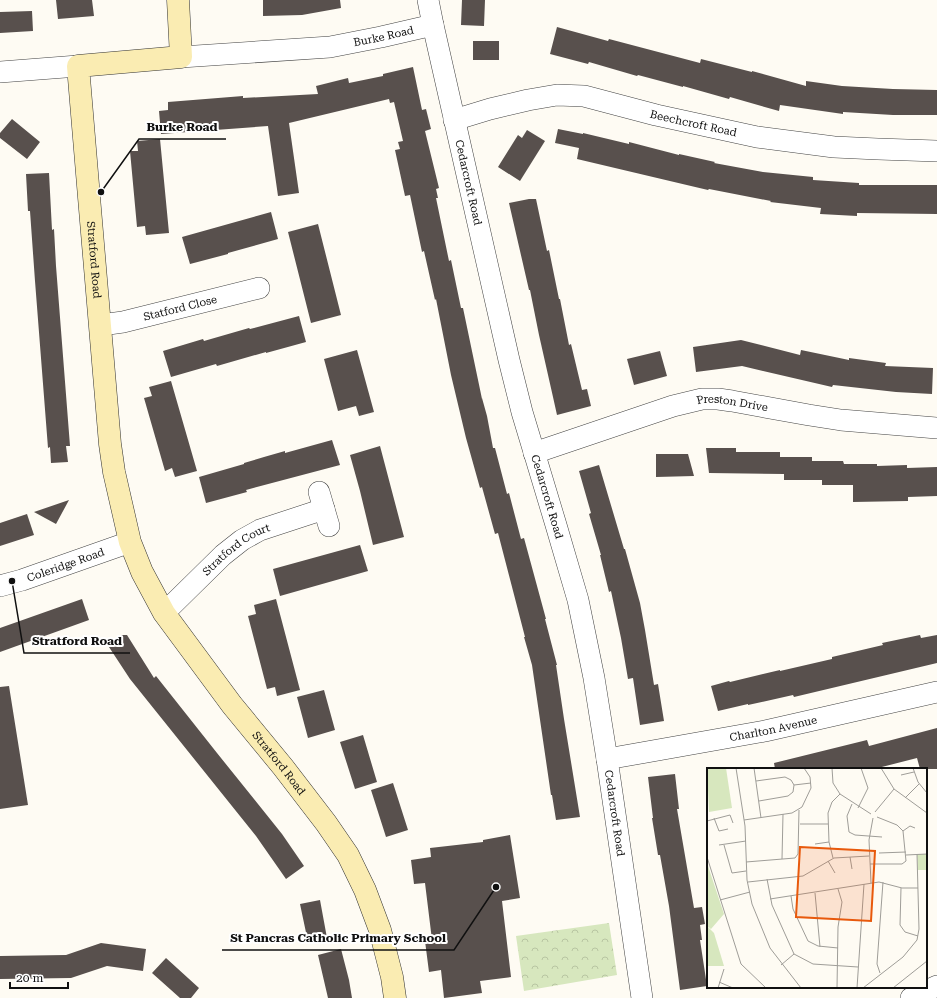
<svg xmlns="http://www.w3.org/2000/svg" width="937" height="998" font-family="'Roboto Serif',serif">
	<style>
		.park { fill: url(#park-crowns) }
		.building { fill: #58504d }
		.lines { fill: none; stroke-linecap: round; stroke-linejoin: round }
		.street-casing { stroke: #434343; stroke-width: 22 }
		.secondary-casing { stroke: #323232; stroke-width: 23 }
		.street { stroke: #fff; stroke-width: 21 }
		.secondary { stroke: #faecb2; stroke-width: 22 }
		.labels { text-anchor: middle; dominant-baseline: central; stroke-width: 4; stroke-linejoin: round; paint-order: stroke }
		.street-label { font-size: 11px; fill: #101010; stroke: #fff }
		.inset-road { fill: none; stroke: #9f9d98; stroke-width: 1 }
		.view { fill: #e8590c; fill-opacity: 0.15; stroke: #e8590c; stroke-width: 2 }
		.inset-edge { fill: none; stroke: #101010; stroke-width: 2 }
		.leader { fill: none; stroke: #101010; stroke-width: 1.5 }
		.callout-dot { fill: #101010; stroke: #fff; stroke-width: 1.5 }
		.callout-label { font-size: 12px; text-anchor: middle; font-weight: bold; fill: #101010; stroke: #fff; stroke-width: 4; stroke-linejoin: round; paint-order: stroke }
	</style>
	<defs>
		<pattern id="park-crowns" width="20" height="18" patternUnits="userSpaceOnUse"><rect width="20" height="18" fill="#d7e7be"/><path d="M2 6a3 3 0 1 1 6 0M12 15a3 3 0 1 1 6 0" fill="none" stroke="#b8c5a2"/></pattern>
	</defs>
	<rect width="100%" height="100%" fill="#fefbf3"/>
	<path class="park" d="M 609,923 L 617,975 L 524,991 L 516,936 Z"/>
	<path class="building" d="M 56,0 L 92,0 L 94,16 L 58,19 Z
		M 263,0 L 340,0 L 341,8 L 302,15 L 263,16 Z
		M 462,0 L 485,0 L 484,26 L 461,25 Z
		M 32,11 L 33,31 L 0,33 L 0,12 Z
		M 557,27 L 608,41 L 609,39 L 700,63 L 701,59 L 752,72 L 752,71 L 806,86 L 806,81 L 842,86 L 893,89 L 937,90 L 937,115 L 893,115 L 843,112 L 843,114 L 780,105 L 779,111 L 730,97 L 729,99 L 683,86 L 683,87 L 638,75 L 637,76 L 589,62 L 588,64 L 550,54 Z
		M 473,41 L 499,41 L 499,60 L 473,60 Z
		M 413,67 L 422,110 L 426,109 L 431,129 L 425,131 L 439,188 L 436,189 L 438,198 L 436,198 L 449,261 L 451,260 L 461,308 L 463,308 L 482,399 L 482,398 L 487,416 L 493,448 L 495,448 L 507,494 L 509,493 L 521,539 L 524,538 L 546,619 L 545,619 L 557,665 L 556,665 L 564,719 L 580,817 L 556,820 L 552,795 L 551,795 L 532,665 L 524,637 L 525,637 L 498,533 L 495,534 L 482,487 L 480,488 L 466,438 L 451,375 L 436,299 L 435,300 L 424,251 L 422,252 L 410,195 L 405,196 L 395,150 L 400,149 L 398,142 L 403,141 L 394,102 L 390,103 L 389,99 L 289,123 L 299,193 L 278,196 L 268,126 L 161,134 L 159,111 L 168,110 L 168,102 L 243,96 L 243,98 L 318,94 L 316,86 L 348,78 L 349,83 L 383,76 L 383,74 Z
		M 12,119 L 40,142 L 27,159 L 0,138 L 0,133 Z
		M 558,129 L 583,134 L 583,133 L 629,144 L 629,142 L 679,155 L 679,154 L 715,162 L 714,163 L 763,172 L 813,177 L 813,180 L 859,183 L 859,185 L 937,185 L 937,214 L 857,213 L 857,216 L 820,214 L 821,208 L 770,202 L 771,201 L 709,189 L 708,190 L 691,186 L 577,159 L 579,148 L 555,143 Z
		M 527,130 L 545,141 L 520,181 L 498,167 L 518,135 L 522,138 Z
		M 160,139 L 169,233 L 146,235 L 145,226 L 137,227 L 130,151 L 138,151 L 137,141 Z
		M 49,173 L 52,230 L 54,229 L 56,266 L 70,446 L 66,446 L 68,462 L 51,463 L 50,447 L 48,448 L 35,281 L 30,211 L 28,211 L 26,174 Z
		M 529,199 L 536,199 L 547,251 L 549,250 L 559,299 L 560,299 L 569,345 L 571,344 L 582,390 L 587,389 L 591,406 L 557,415 L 553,397 L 539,335 L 530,290 L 529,290 L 509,203 Z
		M 271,212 L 278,239 L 228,253 L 228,254 L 190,264 L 182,237 Z
		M 318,224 L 341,315 L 311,323 L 288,232 Z
		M 299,316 L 306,342 L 266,353 L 266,352 L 217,366 L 216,364 L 171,377 L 163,351 L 203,339 L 204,341 L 249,328 L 250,329 Z
		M 741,340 L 800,355 L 801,350 L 849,360 L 849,358 L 886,363 L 885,366 L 933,368 L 932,394 L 896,392 L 833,385 L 832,387 L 742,366 L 696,372 L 693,347 Z
		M 357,350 L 374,412 L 359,416 L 356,406 L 338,411 L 324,359 Z
		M 660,351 L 667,376 L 634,385 L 627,359 Z
		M 171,381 L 197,471 L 175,477 L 172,468 L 165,471 L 144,398 L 152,396 L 149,387 Z
		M 332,440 L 340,465 L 246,490 L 247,492 L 206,503 L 199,477 L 244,464 L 244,463 L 264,457 L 285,451 L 285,453 Z
		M 380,446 L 404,537 L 373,545 L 360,491 L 350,455 Z
		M 706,448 L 736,448 L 736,452 L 780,452 L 780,457 L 812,457 L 812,461 L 843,461 L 844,464 L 877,464 L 877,466 L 907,465 L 907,468 L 937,467 L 937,496 L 908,497 L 908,501 L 853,502 L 853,485 L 822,485 L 822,480 L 784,480 L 784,474 L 709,473 Z
		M 656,454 L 688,454 L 694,476 L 656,477 Z
		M 599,465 L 624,549 L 625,549 L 640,603 L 645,630 L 654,685 L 658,684 L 664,721 L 640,725 L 633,678 L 628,679 L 621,638 L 611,591 L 609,592 L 600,555 L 601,555 L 589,514 L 591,513 L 579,471 Z
		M 69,500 L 56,524 L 34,512 Z
		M 27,514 L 34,535 L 0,546 L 0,523 Z
		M 360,545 L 368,571 L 280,596 L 273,569 Z
		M 82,599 L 89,620 L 0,652 L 0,628 Z
		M 276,599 L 300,690 L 277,696 L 275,687 L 267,689 L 248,616 L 256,614 L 254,605 Z
		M 121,635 L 127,635 L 154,678 L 156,676 L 217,753 L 282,834 L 304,866 L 286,879 L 256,836 L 130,679 L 107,644 Z
		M 920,635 L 921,638 L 937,635 L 937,663 L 794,697 L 793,695 L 748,705 L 748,704 L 718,711 L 711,686 L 729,681 L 730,682 L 780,670 L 780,671 L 832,659 L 832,657 L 883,645 L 882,643 Z
		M 9,686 L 28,805 L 0,809 L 0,687 Z
		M 324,690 L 335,730 L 308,738 L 297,697 Z
		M 937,728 L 937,769 L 920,769 L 917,758 L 874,769 L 775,769 L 774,763 L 867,740 L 869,746 Z
		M 363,735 L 377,782 L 355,789 L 340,742 Z
		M 675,774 L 679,809 L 677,809 L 694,908 L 702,907 L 705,924 L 700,925 L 702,940 L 700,940 L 707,986 L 680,990 L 669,906 L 660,855 L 658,855 L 652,818 L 653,818 L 648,777 Z
		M 393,783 L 408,830 L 386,837 L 371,790 Z
		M 510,835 L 520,898 L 502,901 L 511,977 L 480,981 L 482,993 L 444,998 L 441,970 L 429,972 L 425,941 L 432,940 L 425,883 L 414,884 L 411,860 L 431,857 L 430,848 L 483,842 L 483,840 Z
		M 320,900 L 327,938 L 308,942 L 300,904 Z
		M 101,943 L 146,949 L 143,971 L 107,966 L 71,978 L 0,979 L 0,956 L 66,955 Z
		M 341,949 L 349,980 L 352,998 L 328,998 L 318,955 Z
		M 166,958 L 199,988 L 191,998 L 180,998 L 152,973 Z"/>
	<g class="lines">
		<g class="street-casing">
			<g id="street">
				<path id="s1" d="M 428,0 L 433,25 L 509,360 L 522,412 L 556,525 L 578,600 L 594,678 L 607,759 L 642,998"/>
				<path id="s2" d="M 181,57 L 330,47 L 381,37 L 433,25"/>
				<path d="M 0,72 L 78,66"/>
				<path id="s3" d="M 454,120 L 490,109 L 528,100 L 557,95 L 584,96 L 656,115 L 757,137 L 834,147 L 878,149 L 937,151"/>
				<path id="s4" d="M 101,325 L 123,322 L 259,288"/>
				<path id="s5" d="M 534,453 L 673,406 L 702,399 L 718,399 L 732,401 L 809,415 L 841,420 L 937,428"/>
				<path d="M 319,492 L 329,526"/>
				<path id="s6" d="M 0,586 L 22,580 L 130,542"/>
				<path id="s7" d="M 164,613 L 223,555 L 242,540 L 260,530 L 324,509"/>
				<path id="s8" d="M 607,759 L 765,731 L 937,692"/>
				<path d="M 911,998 L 937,986"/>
			</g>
		</g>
		<g class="secondary-casing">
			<g id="secondary">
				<path id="s9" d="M 178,0 L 181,57 L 78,66 L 89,197 L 110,444 L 114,472 L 130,542 L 142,572 L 164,613 L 232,705 L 283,767 L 326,823 L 348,855 L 365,890 L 380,930 L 392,977 L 395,998"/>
			</g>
		</g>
		<use href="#street" class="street"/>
		<use href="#secondary" class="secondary"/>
	</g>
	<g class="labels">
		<g class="street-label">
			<text stroke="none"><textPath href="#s2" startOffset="204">Burke Road</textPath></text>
			<text stroke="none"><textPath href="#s3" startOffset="246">Beechcroft Road</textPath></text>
			<text stroke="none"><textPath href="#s1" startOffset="187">Cedarcroft Road</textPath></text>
			<text stroke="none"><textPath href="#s9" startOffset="355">Stratford Road</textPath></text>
			<text stroke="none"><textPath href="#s4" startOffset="81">Statford Close</textPath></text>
			<text stroke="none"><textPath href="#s5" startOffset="207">Preston Drive</textPath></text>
			<text stroke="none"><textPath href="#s1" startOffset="511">Cedarcroft Road</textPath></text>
			<text stroke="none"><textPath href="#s7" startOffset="97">Stratford Court</textPath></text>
			<text stroke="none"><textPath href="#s6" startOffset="69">Coleridge Road</textPath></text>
			<text stroke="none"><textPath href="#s8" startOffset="169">Charlton Avenue</textPath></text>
			<text stroke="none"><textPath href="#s9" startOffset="908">Stratford Road</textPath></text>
			<text stroke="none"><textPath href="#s1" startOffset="835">Cedarcroft Road</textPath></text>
		</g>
	</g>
	<g transform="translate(707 768)">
		<rect width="220" height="220" fill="#fefbf3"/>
		<path d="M 0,158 L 7,165 L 17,198 L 0,198 Z" fill="#d7e7be"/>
		<path d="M 0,0 L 19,0 L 25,40 L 2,44 ZM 210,86 L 220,86 L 220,102 L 211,102 ZM 0,95 L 17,146 L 4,161 L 0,158 Z" fill="#d7e7be"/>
		<path class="inset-road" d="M 29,0 L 38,58 L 40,112 L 45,136 L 63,180 L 94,220M 47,0 L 54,50M 125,0 L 126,15 L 133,26 L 164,46M 174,0 L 187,21 L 220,45M 206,0 L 211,14 L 220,25M 194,7 L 207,4M 49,13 L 78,9 L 84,12 L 87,17M 198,30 L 212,16M 52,33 L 81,28 L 86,24 L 87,17 L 104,15M 145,36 L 140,48 L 142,64 L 148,67 L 175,69M 151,40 L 161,20 L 154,0M 168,44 L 187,21M 7,50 L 12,63 L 21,61M 37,52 L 85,45 L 95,39 L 104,20 L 103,9 L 97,0M 0,53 L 23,47 L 26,55M 93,56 L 121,56M 196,63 L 203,58 L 208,60M 108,76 L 122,74M 12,77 L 39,73M 17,77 L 25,105 L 39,103M 172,85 L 199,84M 199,87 L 220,86M 0,89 L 34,196 L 59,220M 143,89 L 145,101M 126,90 L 122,74 L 121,45 L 125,34 L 133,26M 75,91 L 76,46M 121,93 L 128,105M 39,94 L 88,90 L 91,86 L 92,42M 163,96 L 195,96 L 199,93 L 196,63 L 190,57 L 170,49M 60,111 L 65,137 L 87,186 L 106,196 L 151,199M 41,114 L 96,108 L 127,90 L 162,88M 164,115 L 162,72 L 166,50M 194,120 L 193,157 L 198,164 L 211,168M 108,125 L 113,179M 84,128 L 86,141 L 101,173 L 111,178 L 131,180M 63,131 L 172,114 L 195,120 L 211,120M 13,132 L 43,124M 74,197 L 87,186M 173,205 L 170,196 L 176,114M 12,214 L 26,220M 11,220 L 17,201M 130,220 L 131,159 L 135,134 L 131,121M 150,220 L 157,116M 156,220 L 196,189 L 210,172 L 212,161 L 210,86M 186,220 L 220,193"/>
		<path class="view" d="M 93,79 L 168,83 L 164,153 L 89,149 Z"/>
		<rect width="220" height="220" class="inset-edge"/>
	</g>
	<path class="leader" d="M101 192L139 139H226M12 581L24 653H130M496 887L454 950H222"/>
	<g class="callout-dot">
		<circle cx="101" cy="192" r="4"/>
		<circle cx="12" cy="581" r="4"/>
		<circle cx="496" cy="887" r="4"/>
	</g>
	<g class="callout-label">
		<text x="182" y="131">Burke Road</text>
		<text x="77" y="645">Stratford Road</text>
		<text x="338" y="942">St Pancras Catholic Primary School</text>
	</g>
	<path d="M10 982v6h58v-6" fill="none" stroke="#101010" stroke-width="2"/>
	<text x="16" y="982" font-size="12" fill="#101010" stroke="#ffffff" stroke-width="3" paint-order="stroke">20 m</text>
</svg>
